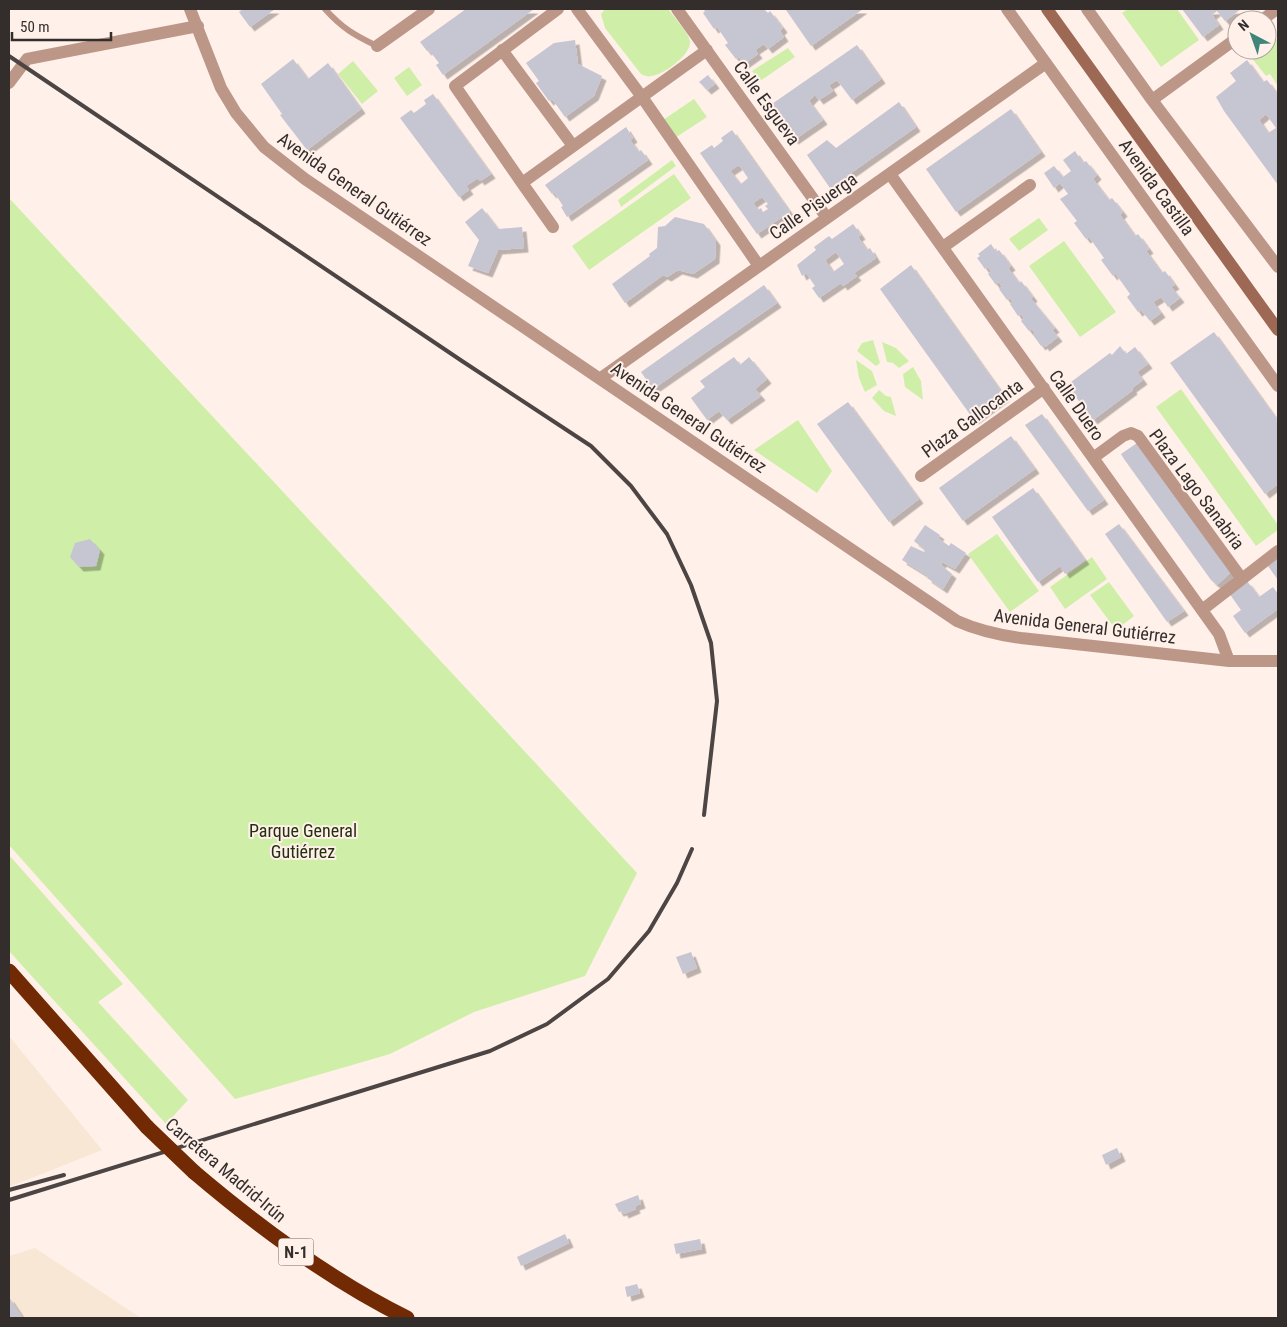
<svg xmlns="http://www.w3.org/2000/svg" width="1287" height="1327" font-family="'Roboto Condensed',sans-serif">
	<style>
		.industrial { fill: #f8e7d5 }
		.green { fill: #cfefa8 }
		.building { fill: #c6c5d2; fill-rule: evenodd; filter: url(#shadow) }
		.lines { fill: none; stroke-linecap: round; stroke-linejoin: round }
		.lane { stroke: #bc9788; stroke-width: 6 }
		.street { stroke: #bc9788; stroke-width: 12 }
		.secondary { stroke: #9e6954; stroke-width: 12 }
		.highway { stroke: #722a04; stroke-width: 15 }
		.rail { stroke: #4c4543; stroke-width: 4 }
		.highway-bridge { stroke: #722a04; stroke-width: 15 }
		.labels { text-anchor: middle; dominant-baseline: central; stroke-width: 4; stroke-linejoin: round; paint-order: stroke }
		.shield { fill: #fff0ea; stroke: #706864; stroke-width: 1 }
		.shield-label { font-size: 16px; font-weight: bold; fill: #332d2b }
		.street-label { font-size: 18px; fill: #332d2b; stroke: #fff0ea }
		.park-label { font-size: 18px; fill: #23300f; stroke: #fff0ea }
	</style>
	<defs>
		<filter id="shadow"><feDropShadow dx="4.5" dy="4.5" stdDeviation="0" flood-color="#0004"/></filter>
	</defs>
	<rect width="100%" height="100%" fill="#fff0ea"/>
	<path class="industrial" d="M 9,1036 L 102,1150 L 9,1187 Z
		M 35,1248 L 141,1318 L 9,1318 L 9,1256 Z"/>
	<path class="green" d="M 605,9 L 668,9 C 674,17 688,32 690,41 C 692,54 664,75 652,76 C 648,77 645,76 641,74 L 605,28 L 601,14 Z
		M 1128,9 L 1177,9 L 1199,40 L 1161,67 L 1122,13 Z
		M 1277,39 L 1278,41 L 1278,86 L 1270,74 L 1266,76 L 1251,57 L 1262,50 L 1267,50 L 1267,46 Z
		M 788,48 L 795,57 L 760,81 L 752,71 Z
		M 353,61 L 378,91 L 362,104 L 338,74 Z
		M 409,67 L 422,85 L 407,96 L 394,78 Z
		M 694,99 L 707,117 L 675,138 L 663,120 Z
		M 672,160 L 676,166 L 621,207 L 618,200 Z
		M 674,174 L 691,198 L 589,270 L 572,246 Z
		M 9,198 C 218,423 429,647 637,873 L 585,976 L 474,1012 L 390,1054 L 235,1099 L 9,845 Z
		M 1039,218 L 1048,230 L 1019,251 L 1009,239 Z
		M 1064,241 L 1116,312 L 1080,337 L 1029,266 Z
		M 873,340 L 880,363 L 876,366 L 857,351 L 862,343 Z
		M 882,342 L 896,348 L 909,361 L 899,368 L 893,363 L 887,362 Z
		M 856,360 L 872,371 L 877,385 L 865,392 L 859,378 Z
		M 913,367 L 921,381 L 923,400 L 905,387 L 903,374 Z
		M 1181,389 L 1278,525 L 1278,530 L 1256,546 L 1156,407 Z
		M 879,390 L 886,396 L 891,397 L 896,416 L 884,411 L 872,398 Z
		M 798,420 L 832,471 L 817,493 L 754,450 Z
		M 997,534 L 1039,591 L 1010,612 L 968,554 Z
		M 1092,557 L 1107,579 L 1065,609 L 1050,587 Z
		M 1109,582 L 1134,616 L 1116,630 L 1090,595 Z
		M 9,855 L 123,984 L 98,1002 L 188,1100 L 166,1124 L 9,951 Z"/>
	<path class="building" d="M 243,9 L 275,9 L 250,27 L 239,12 Z
		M 466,9 L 534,9 L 443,75 L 436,65 L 439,63 L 429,50 L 427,51 L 420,42 Z
		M 703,9 L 764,9 L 768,13 L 770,11 L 783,28 L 780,31 L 784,37 L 768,49 L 764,44 L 755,50 L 758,54 L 744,64 L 739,57 L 736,59 L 725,45 L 728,43 L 717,27 L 714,29 L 703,13 L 705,11 Z
		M 788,9 L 863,9 L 811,46 L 786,10 Z
		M 1182,9 L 1208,10 L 1241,9 L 1225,21 L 1217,11 L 1212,15 L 1219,25 L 1203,37 Z
		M 575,40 L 578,64 L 602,76 L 594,96 L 565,117 L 552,99 L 549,101 L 536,83 L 539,81 L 526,63 L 554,43 Z
		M 857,45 L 881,79 L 852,100 L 837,80 L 829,85 L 833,91 L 819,100 L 815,95 L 809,101 L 823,120 L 794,140 L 769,106 Z
		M 293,59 L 308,79 L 328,63 L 361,109 L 307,150 L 280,115 L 282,114 L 261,84 Z
		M 1247,60 L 1263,82 L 1267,80 L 1278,95 L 1278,185 L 1224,111 L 1216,97 L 1236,81 L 1230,73 ZM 1266,114 L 1276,128 L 1268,133 L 1259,120 Z
		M 708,75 L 715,84 L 707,90 L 699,82 Z
		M 433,94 L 491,174 L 480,181 L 478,178 L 466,186 L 469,190 L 459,197 L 400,118 L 411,110 L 414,113 L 426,104 L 424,100 Z
		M 899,102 L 916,127 L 830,188 L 807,155 L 827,140 L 836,148 Z
		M 1011,109 L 1041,152 L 956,212 L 926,169 Z
		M 626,127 L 633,138 L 630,140 L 639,152 L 641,150 L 648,160 L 567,217 L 561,207 L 563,206 L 554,192 L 552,194 L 545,185 Z
		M 732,130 L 790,212 L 757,234 L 700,153 L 712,145 L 714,148 L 723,141 L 721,138 ZM 739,165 L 748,178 L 741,184 L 730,171 ZM 762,197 L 768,204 L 765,206 L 768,209 L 763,212 L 761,208 L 758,210 L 753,203 Z
		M 1075,151 L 1083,163 L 1086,161 L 1097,175 L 1093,179 L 1109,200 L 1112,198 L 1123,212 L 1120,215 L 1135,236 L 1138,234 L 1149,249 L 1146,251 L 1162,273 L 1165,271 L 1175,285 L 1171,287 L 1180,298 L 1168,307 L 1161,297 L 1153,302 L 1161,313 L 1150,321 L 1141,310 L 1138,312 L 1127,297 L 1130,294 L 1115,273 L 1113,276 L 1101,260 L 1104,258 L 1089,237 L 1086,239 L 1074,223 L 1077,221 L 1060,199 L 1068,194 L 1060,183 L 1054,188 L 1044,173 L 1054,166 L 1063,177 L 1071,171 L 1063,160 Z
		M 482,208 L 498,229 L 522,227 L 524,248 L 498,250 L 488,273 L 468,266 L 479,240 L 465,222 Z
		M 675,217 L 704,224 L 716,241 L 715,259 L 693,274 L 678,270 L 667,277 L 663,275 L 625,303 L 612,284 L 650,256 L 649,254 L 657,248 L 658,227 L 665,226 Z
		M 853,224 L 861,235 L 858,237 L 867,250 L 870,248 L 876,258 L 854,273 L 857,276 L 843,286 L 841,283 L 819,298 L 812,288 L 815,286 L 806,273 L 802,276 L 797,265 L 816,250 L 814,247 L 829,236 L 832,239 ZM 836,252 L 844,264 L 833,272 L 825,260 Z
		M 991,244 L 996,252 L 999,250 L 1011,266 L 1008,268 L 1019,283 L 1021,281 L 1033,297 L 1031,299 L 1055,328 L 1052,330 L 1058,337 L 1045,347 L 1043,344 L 1041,346 L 1033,335 L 1035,333 L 1032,329 L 1029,331 L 1021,321 L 1024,318 L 1021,314 L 1018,316 L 1010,304 L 1013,302 L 1010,298 L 1007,300 L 999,289 L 1002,287 L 999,282 L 996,285 L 988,274 L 991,271 L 988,267 L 985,269 L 977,258 L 980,256 L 978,254 Z
		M 911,265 L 1005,397 L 974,420 L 880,289 Z
		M 764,285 L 777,303 L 653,389 L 641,372 Z
		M 1214,332 L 1278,421 L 1278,484 L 1265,494 L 1170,363 Z
		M 1120,346 L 1126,354 L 1135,347 L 1148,364 L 1137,372 L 1143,380 L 1132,388 L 1133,390 L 1093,420 L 1067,385 L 1110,353 L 1112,355 Z
		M 734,357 L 740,365 L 749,357 L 767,379 L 755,389 L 761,396 L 727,420 L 719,411 L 707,420 L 691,398 L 705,387 L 700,381 Z
		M 848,402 L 919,499 L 889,522 L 817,424 Z
		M 1042,414 L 1104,500 L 1088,511 L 1025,425 Z
		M 1011,436 L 1035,469 L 963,521 L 939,488 Z
		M 1137,443 L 1231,572 L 1217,585 L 1211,580 L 1124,459 L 1121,454 Z
		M 1033,488 L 1085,560 L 1065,574 L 1060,566 L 1038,582 L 992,517 Z
		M 1119,524 L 1184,611 L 1167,622 L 1105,534 Z
		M 925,525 L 940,535 L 938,538 L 949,546 L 951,543 L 966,553 L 955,569 L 942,562 L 941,565 L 952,574 L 943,589 L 927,578 L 928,576 L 902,560 L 911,546 L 924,552 L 925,550 L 914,541 Z
		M 90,539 L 100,550 L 96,566 L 79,567 L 70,557 L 75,543 Z
		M 1278,558 L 1278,580 L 1268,566 Z
		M 1247,581 L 1259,597 L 1273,587 L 1278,594 L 1278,609 L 1245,633 L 1233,616 L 1241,610 L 1229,593 Z
		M 691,952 L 697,968 L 683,974 L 676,957 Z
		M 1117,1148 L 1121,1157 L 1106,1165 L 1102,1155 Z
		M 638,1195 L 641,1204 L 635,1206 L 636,1209 L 624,1214 L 623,1211 L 619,1212 L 615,1204 Z
		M 565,1234 L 569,1243 L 521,1266 L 517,1257 Z
		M 700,1239 L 702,1249 L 676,1254 L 674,1244 Z
		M 637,1284 L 640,1293 L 627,1297 L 625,1287 Z
		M 9,1297 L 23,1318 L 9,1318 Z"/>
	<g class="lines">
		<path class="lane" d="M 325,9 C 342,28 354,35 377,46"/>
		<path class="street" d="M 190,9 L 221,88 L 236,113 L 264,147 L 305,179 L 957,621 C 977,630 999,635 1021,638 L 1229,661 L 1278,661
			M 558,9 L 455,86 L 522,183 L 707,50
			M 577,9 L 642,97 L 759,266
			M 677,9 L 827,218
			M 1007,9 L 1278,386
			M 1087,9 L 1152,100 L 1278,267
			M 1262,20 L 1277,9
			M 377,46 L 429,9
			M 502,50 L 573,146
			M 9,83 L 27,59 L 198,26
			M 1152,100 L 1237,38
			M 890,174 L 1219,634 L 1229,661
			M 522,183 L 553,227
			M 943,247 L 1030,185
			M 601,378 L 1046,63
			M 1093,458 L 1123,436 L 1131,433 L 1138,436 L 1242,579
			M 921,476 L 1044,388
			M 1202,610 L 1278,551"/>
		<path class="secondary" d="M 1047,9 L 1278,330"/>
		<path class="highway" d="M 9,971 L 147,1127
			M 194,1172 C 260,1228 330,1280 407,1318"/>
		<path class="rail" d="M 9,56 L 462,361 L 591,446 L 631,486 L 667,534 L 691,585 L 711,643 L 717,701 L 704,815
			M 9,1190 L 64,1175
			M 9,1200 L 490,1051 L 547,1024 L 608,979 L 649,931 L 677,883 L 692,849"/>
		<path class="highway-bridge" d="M 147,1127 L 194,1172"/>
	</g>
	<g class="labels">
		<rect class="shield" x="278.5" y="1238.5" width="35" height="27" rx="4"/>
		<g class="shield-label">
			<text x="296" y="1252">N-1</text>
		</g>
		<g class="street-label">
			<text transform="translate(767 103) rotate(54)">Calle Esgueva</text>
			<text transform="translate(1157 187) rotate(54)">Avenida Castilla</text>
			<text transform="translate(355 189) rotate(35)">Avenida General Gutiérrez</text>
			<text transform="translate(813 206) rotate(-35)">Calle Pisuerga</text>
			<text transform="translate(1077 405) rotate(55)">Calle Duero</text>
			<text transform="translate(689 417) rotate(34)">Avenida General Gutiérrez</text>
			<text transform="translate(972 418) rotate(-36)">Plaza Gallocanta</text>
			<text transform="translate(1197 489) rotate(53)">Plaza Lago Sanabria</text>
			<text transform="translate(1085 626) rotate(7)">Avenida General Gutiérrez</text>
			<text transform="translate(226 1170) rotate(40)">Carretera Madrid-Irún</text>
		</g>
		<g class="park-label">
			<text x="303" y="830">Parque General<tspan x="303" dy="21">Gutiérrez</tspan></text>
		</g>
	</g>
	<rect width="1287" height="1327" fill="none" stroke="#332d2b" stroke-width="20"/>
	<g transform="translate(1252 35) rotate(319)"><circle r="24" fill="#fff0ea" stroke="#ada29e"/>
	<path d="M0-4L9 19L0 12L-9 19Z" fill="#408579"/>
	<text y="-8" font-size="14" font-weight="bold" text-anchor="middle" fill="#332d2b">N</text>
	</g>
	<path d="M12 32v8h99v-8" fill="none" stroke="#332d2b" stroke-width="2.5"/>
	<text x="20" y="32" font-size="15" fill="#332d2b" stroke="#fff0ea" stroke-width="4" paint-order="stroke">50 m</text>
</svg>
